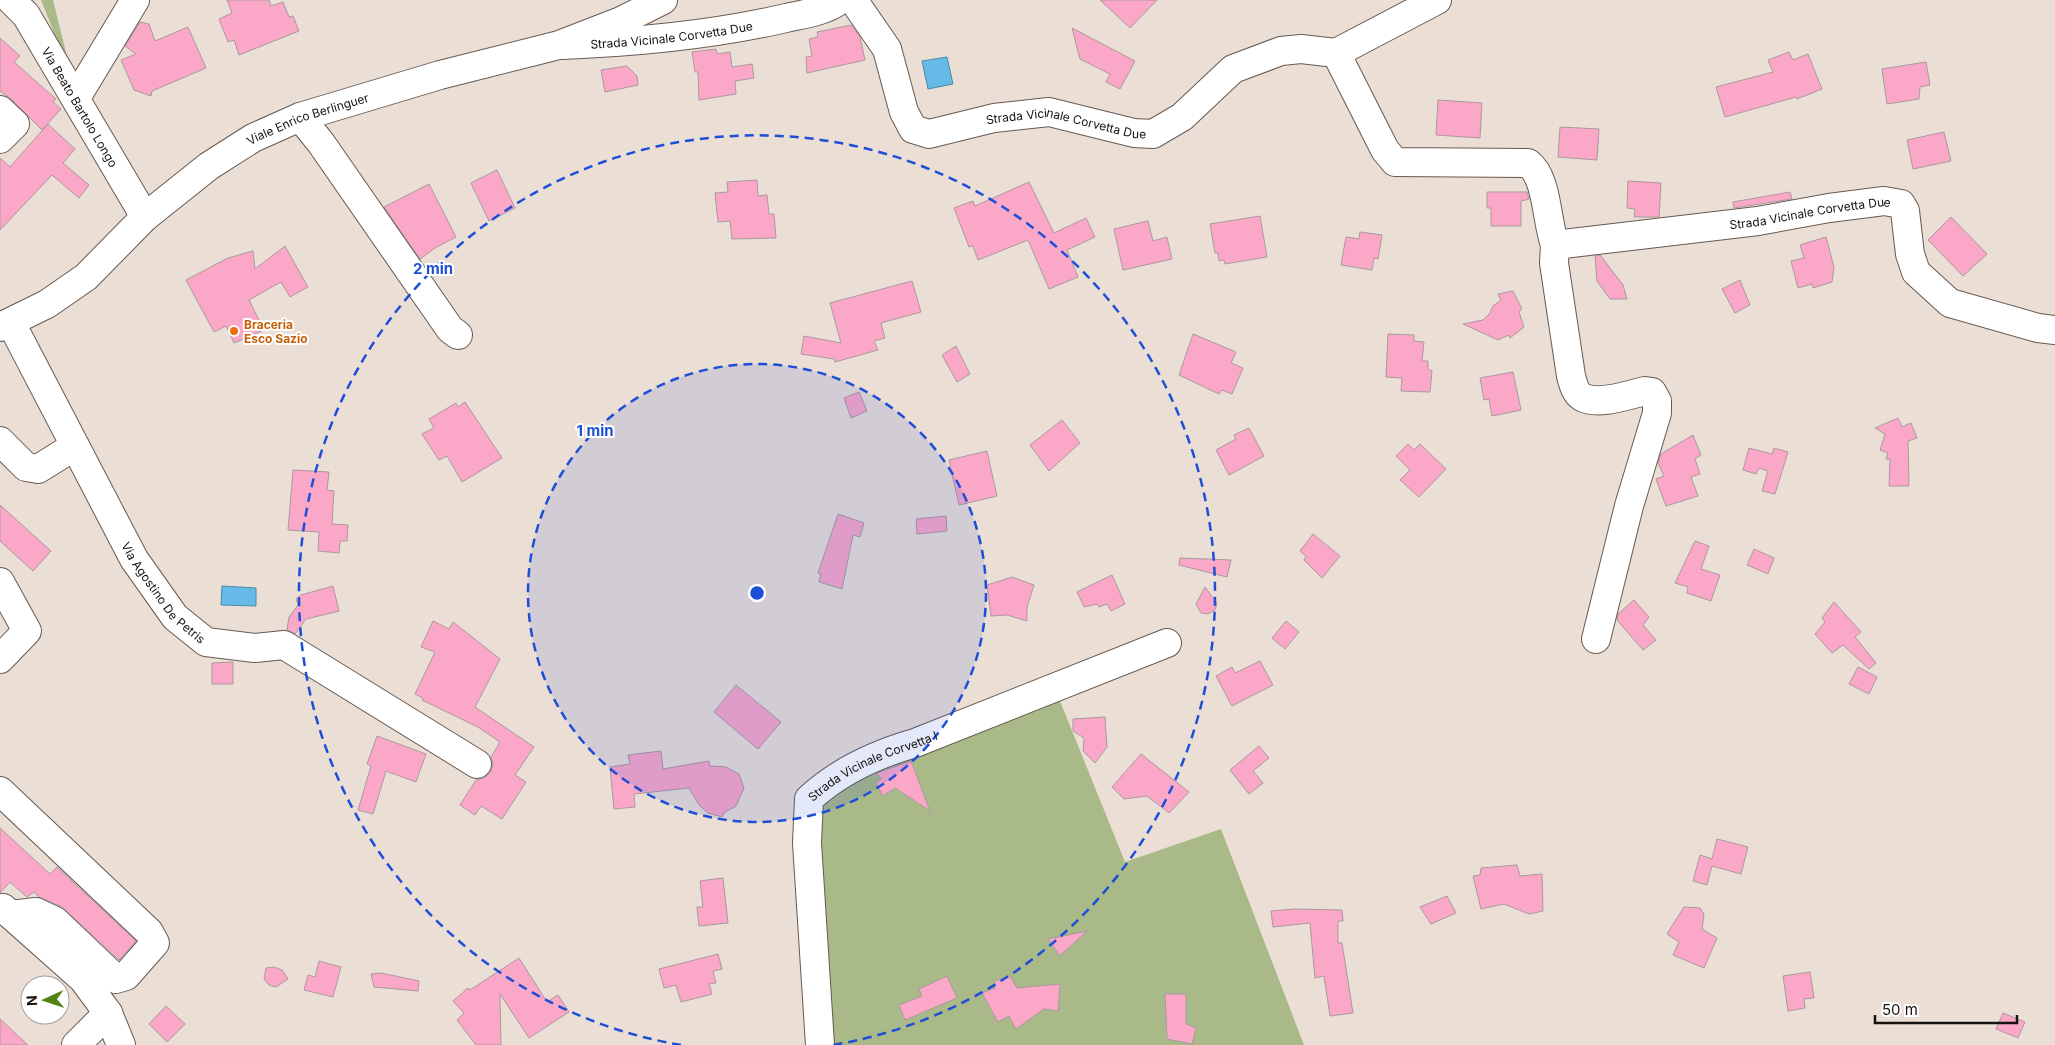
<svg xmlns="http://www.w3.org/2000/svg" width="2055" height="1045" font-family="Inter,sans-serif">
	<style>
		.green { fill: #a9b988 }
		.water { fill: #66bae8; stroke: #4e88a7 }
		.building { fill: #fba8c8; stroke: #a9999f }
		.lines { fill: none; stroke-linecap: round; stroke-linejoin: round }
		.minor-casing { stroke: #665a52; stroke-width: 30 }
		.major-casing { stroke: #665a52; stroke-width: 30 }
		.minor { stroke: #fff; stroke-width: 28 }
		.major { stroke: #fff; stroke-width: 28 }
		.ring { fill: none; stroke: #1d4ed8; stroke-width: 2.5; stroke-dasharray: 9 6 }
		.food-dot { fill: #e8710a; stroke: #fff; stroke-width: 2 }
		.labels { text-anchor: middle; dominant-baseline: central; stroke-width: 4; stroke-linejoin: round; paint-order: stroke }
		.street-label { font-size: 12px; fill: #17130f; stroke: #fff }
		.food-label { font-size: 12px; font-weight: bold; fill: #c56008; stroke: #fff; text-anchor: start }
		.centre { fill: #1d4ed8; stroke: #fff; stroke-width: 2.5 }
		.ring-label { font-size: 15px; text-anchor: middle; font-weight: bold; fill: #1d4ed8; stroke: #fff; stroke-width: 4; stroke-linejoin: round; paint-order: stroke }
	</style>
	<rect width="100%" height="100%" fill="#ebded4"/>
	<path class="green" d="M 41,0 L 53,0 L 72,77 Z
		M 1058,696 L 1125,862 L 1221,829 L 1304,1045 L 826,1045 L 809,804 L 837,785 Z"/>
	<path class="water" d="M 947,57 L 953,84 L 928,89 L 922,61 Z
		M 222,586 L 256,588 L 256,606 L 221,605 Z"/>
	<path class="building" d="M 227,0 L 269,0 L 271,6 L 283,2 L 289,17 L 293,16 L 299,31 L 239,55 L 234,40 L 228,42 L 219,19 L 232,13 Z
		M 1100,0 L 1157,0 L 1130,28 Z
		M 140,22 L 149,24 L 155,41 L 188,27 L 206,68 L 152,91 L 151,96 L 134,90 L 121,60 L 136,54 L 125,46 Z
		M 851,25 L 860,37 L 865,60 L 807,73 L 806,57 L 812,56 L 809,39 L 818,37 L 817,32 Z
		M 1072,28 L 1135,61 L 1120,89 L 1106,82 L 1110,74 L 1080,59 Z
		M 0,38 L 20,56 L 14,62 L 56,99 L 53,102 L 61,109 L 42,130 L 11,99 L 0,91 Z
		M 716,49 L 717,54 L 730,52 L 732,67 L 752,64 L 754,78 L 735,81 L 736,94 L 699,100 L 698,72 L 695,72 L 692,52 Z
		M 1789,52 L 1793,60 L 1808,54 L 1822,89 L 1797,99 L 1796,97 L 1725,117 L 1716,87 L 1773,72 L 1768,60 Z
		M 1926,62 L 1930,85 L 1920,87 L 1919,99 L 1887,104 L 1882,69 Z
		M 627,66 L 637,76 L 638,85 L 605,92 L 601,70 Z
		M 1438,100 L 1482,103 L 1480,138 L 1436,135 Z
		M 48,124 L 75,149 L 63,163 L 89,185 L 79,198 L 52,175 L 0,230 L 0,158 L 10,167 Z
		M 1560,127 L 1599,129 L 1597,160 L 1558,157 Z
		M 1944,132 L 1951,161 L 1913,169 L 1907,140 Z
		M 497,170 L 515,208 L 489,221 L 471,183 Z
		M 757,180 L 758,196 L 767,195 L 769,214 L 774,214 L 776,238 L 732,239 L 730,221 L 718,222 L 715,193 L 728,192 L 727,182 Z
		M 1628,181 L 1661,183 L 1659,217 L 1634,217 L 1635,209 L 1627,208 Z
		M 1029,182 L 1054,233 L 1086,218 L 1095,237 L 1067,250 L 1078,277 L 1049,289 L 1028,240 L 978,260 L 973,246 L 969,247 L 954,208 L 973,201 L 975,206 Z
		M 429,184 L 456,237 L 435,248 L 420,259 L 384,207 Z
		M 1487,192 L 1527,192 L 1529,199 L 1521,201 L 1521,226 L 1491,226 L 1491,208 L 1487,208 Z
		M 1790,192 L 1792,199 L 1734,208 L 1733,202 Z
		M 1260,216 L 1267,257 L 1225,264 L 1224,260 L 1219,261 L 1218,253 L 1215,253 L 1210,224 Z
		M 1951,217 L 1987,254 L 1963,276 L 1928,240 Z
		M 1148,221 L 1153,241 L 1167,237 L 1172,259 L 1123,270 L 1114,229 Z
		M 1360,232 L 1382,235 L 1378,259 L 1374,258 L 1372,270 L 1341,265 L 1346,237 L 1359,239 Z
		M 1826,237 L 1834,267 L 1832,282 L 1813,288 L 1812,284 L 1798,288 L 1791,261 L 1804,258 L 1800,245 Z
		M 285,246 L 308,287 L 290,297 L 281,282 L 249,300 L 264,330 L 234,343 L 226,326 L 214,332 L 186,280 L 228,258 L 253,251 L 255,269 Z
		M 1600,255 L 1623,285 L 1627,299 L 1610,299 L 1597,281 L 1595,256 Z
		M 1740,280 L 1750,305 L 1735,313 L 1722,289 Z
		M 912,281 L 921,312 L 881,323 L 885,338 L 874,341 L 878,350 L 835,362 L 834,359 L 801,354 L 804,336 L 841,343 L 830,303 Z
		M 1513,291 L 1522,309 L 1519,312 L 1524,327 L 1510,338 L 1509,335 L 1498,340 L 1463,324 L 1483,320 L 1490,313 L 1493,306 L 1501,300 L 1498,294 Z
		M 1193,334 L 1236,352 L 1231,363 L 1243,368 L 1232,394 L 1222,390 L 1219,394 L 1179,375 Z
		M 1388,334 L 1414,335 L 1414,341 L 1424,342 L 1422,361 L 1428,361 L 1428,369 L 1432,371 L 1430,392 L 1401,391 L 1402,378 L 1386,377 Z
		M 956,346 L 970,374 L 957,382 L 942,355 Z
		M 1513,372 L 1521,410 L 1492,416 L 1489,399 L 1484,400 L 1480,378 Z
		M 859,392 L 867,411 L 851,418 L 844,398 Z
		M 465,402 L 502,458 L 462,482 L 447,456 L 439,460 L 422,434 L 434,428 L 429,419 L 456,403 L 458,407 Z
		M 1898,418 L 1902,427 L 1911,423 L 1917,438 L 1908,441 L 1909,486 L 1889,486 L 1890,459 L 1886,459 L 1888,453 L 1880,450 L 1885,434 L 1875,428 Z
		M 1062,420 L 1080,443 L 1049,471 L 1030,445 Z
		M 1249,428 L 1264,456 L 1229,475 L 1216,450 L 1236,439 L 1234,435 Z
		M 1693,435 L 1701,455 L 1695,459 L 1700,474 L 1691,477 L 1698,496 L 1666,506 L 1656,479 L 1664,476 L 1658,463 L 1661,454 Z
		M 1408,444 L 1414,450 L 1420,444 L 1446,469 L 1419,497 L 1400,480 L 1410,470 L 1396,456 Z
		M 1749,448 L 1772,454 L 1774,448 L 1788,452 L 1775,494 L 1762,491 L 1768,471 L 1759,468 L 1756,474 L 1743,470 Z
		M 987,451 L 997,496 L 959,505 L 949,460 Z
		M 293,470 L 329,472 L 327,490 L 334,491 L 332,524 L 348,525 L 347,541 L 340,541 L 339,553 L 318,551 L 319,532 L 288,530 Z
		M 0,505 L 51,551 L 33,571 L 0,541 Z
		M 838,514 L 864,523 L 860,537 L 853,535 L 842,589 L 819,582 L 821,574 L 818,573 Z
		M 946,516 L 947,531 L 917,534 L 916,519 Z
		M 1313,534 L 1340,556 L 1322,578 L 1304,560 L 1306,556 L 1300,551 Z
		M 1695,541 L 1709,546 L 1701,569 L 1720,575 L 1711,601 L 1687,593 L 1688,587 L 1675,583 Z
		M 1754,549 L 1774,558 L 1768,574 L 1747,565 Z
		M 1180,558 L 1231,560 L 1227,577 L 1179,565 Z
		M 1112,575 L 1125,604 L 1111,611 L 1107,604 L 1099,607 L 1097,604 L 1084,607 L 1077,592 Z
		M 1012,577 L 1034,585 L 1027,607 L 1027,621 L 1007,615 L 991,616 L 987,585 Z
		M 333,586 L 339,611 L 306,619 L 295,634 L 287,630 L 289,617 L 298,605 L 296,599 L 301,595 Z
		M 1205,587 L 1217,603 L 1215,610 L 1208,614 L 1201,613 L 1196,604 Z
		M 1634,600 L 1649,617 L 1643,625 L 1656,640 L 1643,650 L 1617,620 L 1618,614 Z
		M 1834,602 L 1861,632 L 1855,637 L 1876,663 L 1869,669 L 1843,645 L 1832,653 L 1815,634 L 1825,622 L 1822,618 Z
		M 433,621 L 449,629 L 453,622 L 500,659 L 475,707 L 534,747 L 515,775 L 526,782 L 502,819 L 481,806 L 475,815 L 460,805 L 476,780 L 484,778 L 490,773 L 493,765 L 491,757 L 500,742 L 478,727 L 422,700 L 423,698 L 415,694 L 435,652 L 421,647 Z
		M 1286,621 L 1299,632 L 1285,649 L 1272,638 Z
		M 1260,661 L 1273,685 L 1232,706 L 1216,676 L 1232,667 L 1235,673 Z
		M 233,662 L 233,684 L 212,684 L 212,663 Z
		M 1858,667 L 1877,677 L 1869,694 L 1849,684 Z
		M 736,685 L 781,722 L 758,749 L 714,712 Z
		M 1105,717 L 1107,747 L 1095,763 L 1083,751 L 1084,738 L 1073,731 L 1073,719 Z
		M 377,736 L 426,754 L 416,782 L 386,771 L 373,814 L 358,810 L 371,766 L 367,764 Z
		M 1259,746 L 1269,758 L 1253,771 L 1263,783 L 1249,794 L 1230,770 Z
		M 661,751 L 663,769 L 709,761 L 710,766 L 726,767 L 739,774 L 744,788 L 736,806 L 724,813 L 722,817 L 708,813 L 699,805 L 689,788 L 634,794 L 635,807 L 614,809 L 610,767 L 630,764 L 628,755 Z
		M 1141,754 L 1189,792 L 1169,813 L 1147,796 L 1124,799 L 1112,787 Z
		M 911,761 L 930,811 L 895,788 L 883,796 L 876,783 L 881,779 L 877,773 Z
		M 0,828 L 50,874 L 57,867 L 136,941 L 119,960 L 62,907 L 39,897 L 34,892 L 27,897 L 10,882 L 0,893 Z
		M 1717,839 L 1748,847 L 1741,874 L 1712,866 L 1707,885 L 1693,881 L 1700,855 L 1712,859 Z
		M 1517,865 L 1520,876 L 1542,874 L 1543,911 L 1529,914 L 1504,904 L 1481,909 L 1473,876 L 1480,875 L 1481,868 Z
		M 723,878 L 728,923 L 699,926 L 697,907 L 703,907 L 700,881 Z
		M 1447,896 L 1456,913 L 1431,924 L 1420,907 Z
		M 1684,907 L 1700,908 L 1704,914 L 1702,929 L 1717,938 L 1704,968 L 1673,955 L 1679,942 L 1667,934 Z
		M 1294,909 L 1342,910 L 1343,921 L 1338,921 L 1338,943 L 1342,943 L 1353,1013 L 1330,1016 L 1324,976 L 1315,978 L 1310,923 L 1273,927 L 1271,911 Z
		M 1087,931 L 1060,956 L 1048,939 Z
		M 718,954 L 722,969 L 713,971 L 716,983 L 709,984 L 712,994 L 681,1002 L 676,985 L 664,988 L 659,969 Z
		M 519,958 L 547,1002 L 558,995 L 569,1012 L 529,1038 L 500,994 L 501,1045 L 476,1045 L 457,1020 L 464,1013 L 453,1001 L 468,988 L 470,990 Z
		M 319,961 L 341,967 L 333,997 L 304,990 L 308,975 L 315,977 Z
		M 274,967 L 282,970 L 288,979 L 276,987 L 269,985 L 264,979 L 266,968 Z
		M 1810,972 L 1814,998 L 1804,999 L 1805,1008 L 1788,1011 L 1783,976 Z
		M 381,973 L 419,981 L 418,991 L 374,987 L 371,974 Z
		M 1009,975 L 1017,988 L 1060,984 L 1058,1011 L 1044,1009 L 1016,1029 L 1009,1016 L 998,1022 L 982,993 L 995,988 L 994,982 Z
		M 947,976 L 957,998 L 905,1020 L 899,1005 L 922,996 L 919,989 Z
		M 1165,994 L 1186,994 L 1186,1024 L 1196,1028 L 1192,1044 L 1167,1039 Z
		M 166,1006 L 185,1024 L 167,1042 L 149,1024 Z
		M 2003,1013 L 2025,1022 L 2018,1038 L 1996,1029 Z
		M 0,1019 L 28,1045 L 0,1045 Z"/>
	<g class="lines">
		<g class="minor-casing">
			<g id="minor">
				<path id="s1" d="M 11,0 L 26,15 L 145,217"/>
				<path id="s2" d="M 856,0 L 858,7 L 887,49 L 904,112 L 913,129 L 929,134 L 994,118 L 1049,112 L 1134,133 L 1153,134 L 1182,117 L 1233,69 L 1281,51 L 1301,49 L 1336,53 L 1385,150 L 1395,162 L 1528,163 C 1548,178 1546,221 1555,245 L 1758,221 L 1829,208 L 1884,201 L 1901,204 L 1905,211 L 1910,254 L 1916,272 L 1950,303 L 2038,328 L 2055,330"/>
				<path id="s3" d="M 563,45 C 638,42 713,35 786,18 C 804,14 826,11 840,0"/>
				<path d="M 1336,53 L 1437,0"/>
				<path d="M 76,98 L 135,0"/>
				<path d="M 0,110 L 15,124 L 0,139"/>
				<path d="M 300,117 L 321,143 L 450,329 L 458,335"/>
				<path d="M 1555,245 L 1554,263 L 1571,376 C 1573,383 1575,393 1582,397 C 1598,406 1628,395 1645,391 L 1652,392 L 1657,401 L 1657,413 L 1629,506 L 1596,639"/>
				<path id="s4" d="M 11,323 L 134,559 L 175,617 L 206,642 L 255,648 L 284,645 L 477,764"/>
				<path d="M 0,441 L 26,467 L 38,469 L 75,446"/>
				<path d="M 0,582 L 27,631 L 0,659"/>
				<path d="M 0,791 L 149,932 L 155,943 L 126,976 L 116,979 L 55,921 L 36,912 L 11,915"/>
				<path d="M 3,908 L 83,979 L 108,1013 L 121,1045"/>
				<path d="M 76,1045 L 108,1013"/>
				<path id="s5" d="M 820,1045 L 807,843 L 809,799 C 839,771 877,754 915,743 L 1167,643"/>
			</g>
		</g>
		<g class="major-casing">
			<g id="major">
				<path id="s6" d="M 0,327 L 47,304 L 86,277 L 145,217 L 209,166 L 253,138 L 300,117 L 440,75 L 559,45 L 621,21 L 663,0"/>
			</g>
		</g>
		<use href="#minor" class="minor"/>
		<use href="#major" class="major"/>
	</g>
	<circle cx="757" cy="593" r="229" fill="#1d4ed8" fill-opacity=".12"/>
	<g class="ring">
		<circle cx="757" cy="593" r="229"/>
		<path d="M681 1045A458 458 0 1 1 833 1045"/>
	</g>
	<circle class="food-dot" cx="234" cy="331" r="5"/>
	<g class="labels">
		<g class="street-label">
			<text stroke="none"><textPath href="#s3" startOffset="109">Strada Vicinale Corvetta Due</textPath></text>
			<text stroke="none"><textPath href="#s1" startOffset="128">Via Beato Bartolo Longo</textPath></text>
			<text stroke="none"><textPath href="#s6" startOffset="376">Viale Enrico Berlinguer</textPath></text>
			<text stroke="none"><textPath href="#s2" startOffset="300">Strada Vicinale Corvetta Due</textPath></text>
			<text stroke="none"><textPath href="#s2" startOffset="1201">Strada Vicinale Corvetta Due</textPath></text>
			<text stroke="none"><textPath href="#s4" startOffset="311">Via Agostino De Petris</textPath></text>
			<text stroke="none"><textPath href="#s5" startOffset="319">Strada Vicinale Corvetta I</textPath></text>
		</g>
		<g class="food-label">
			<text x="244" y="324">Braceria<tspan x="244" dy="14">Esco Sazio</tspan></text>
		</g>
	</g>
	<circle cx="757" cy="593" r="8" class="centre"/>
	<g class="ring-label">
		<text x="433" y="274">2 min</text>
		<text x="595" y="436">1 min</text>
	</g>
	<g transform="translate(45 1000) rotate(267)"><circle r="24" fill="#ffffff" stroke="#a2a19f"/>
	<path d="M0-4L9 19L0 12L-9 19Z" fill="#528213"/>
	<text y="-8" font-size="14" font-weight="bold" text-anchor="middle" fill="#17130f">N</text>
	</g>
	<path d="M1875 1015v8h142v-8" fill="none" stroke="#17130f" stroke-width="2.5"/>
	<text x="1882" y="1015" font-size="15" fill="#17130f" stroke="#ffffff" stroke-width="4" paint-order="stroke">50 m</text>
</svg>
